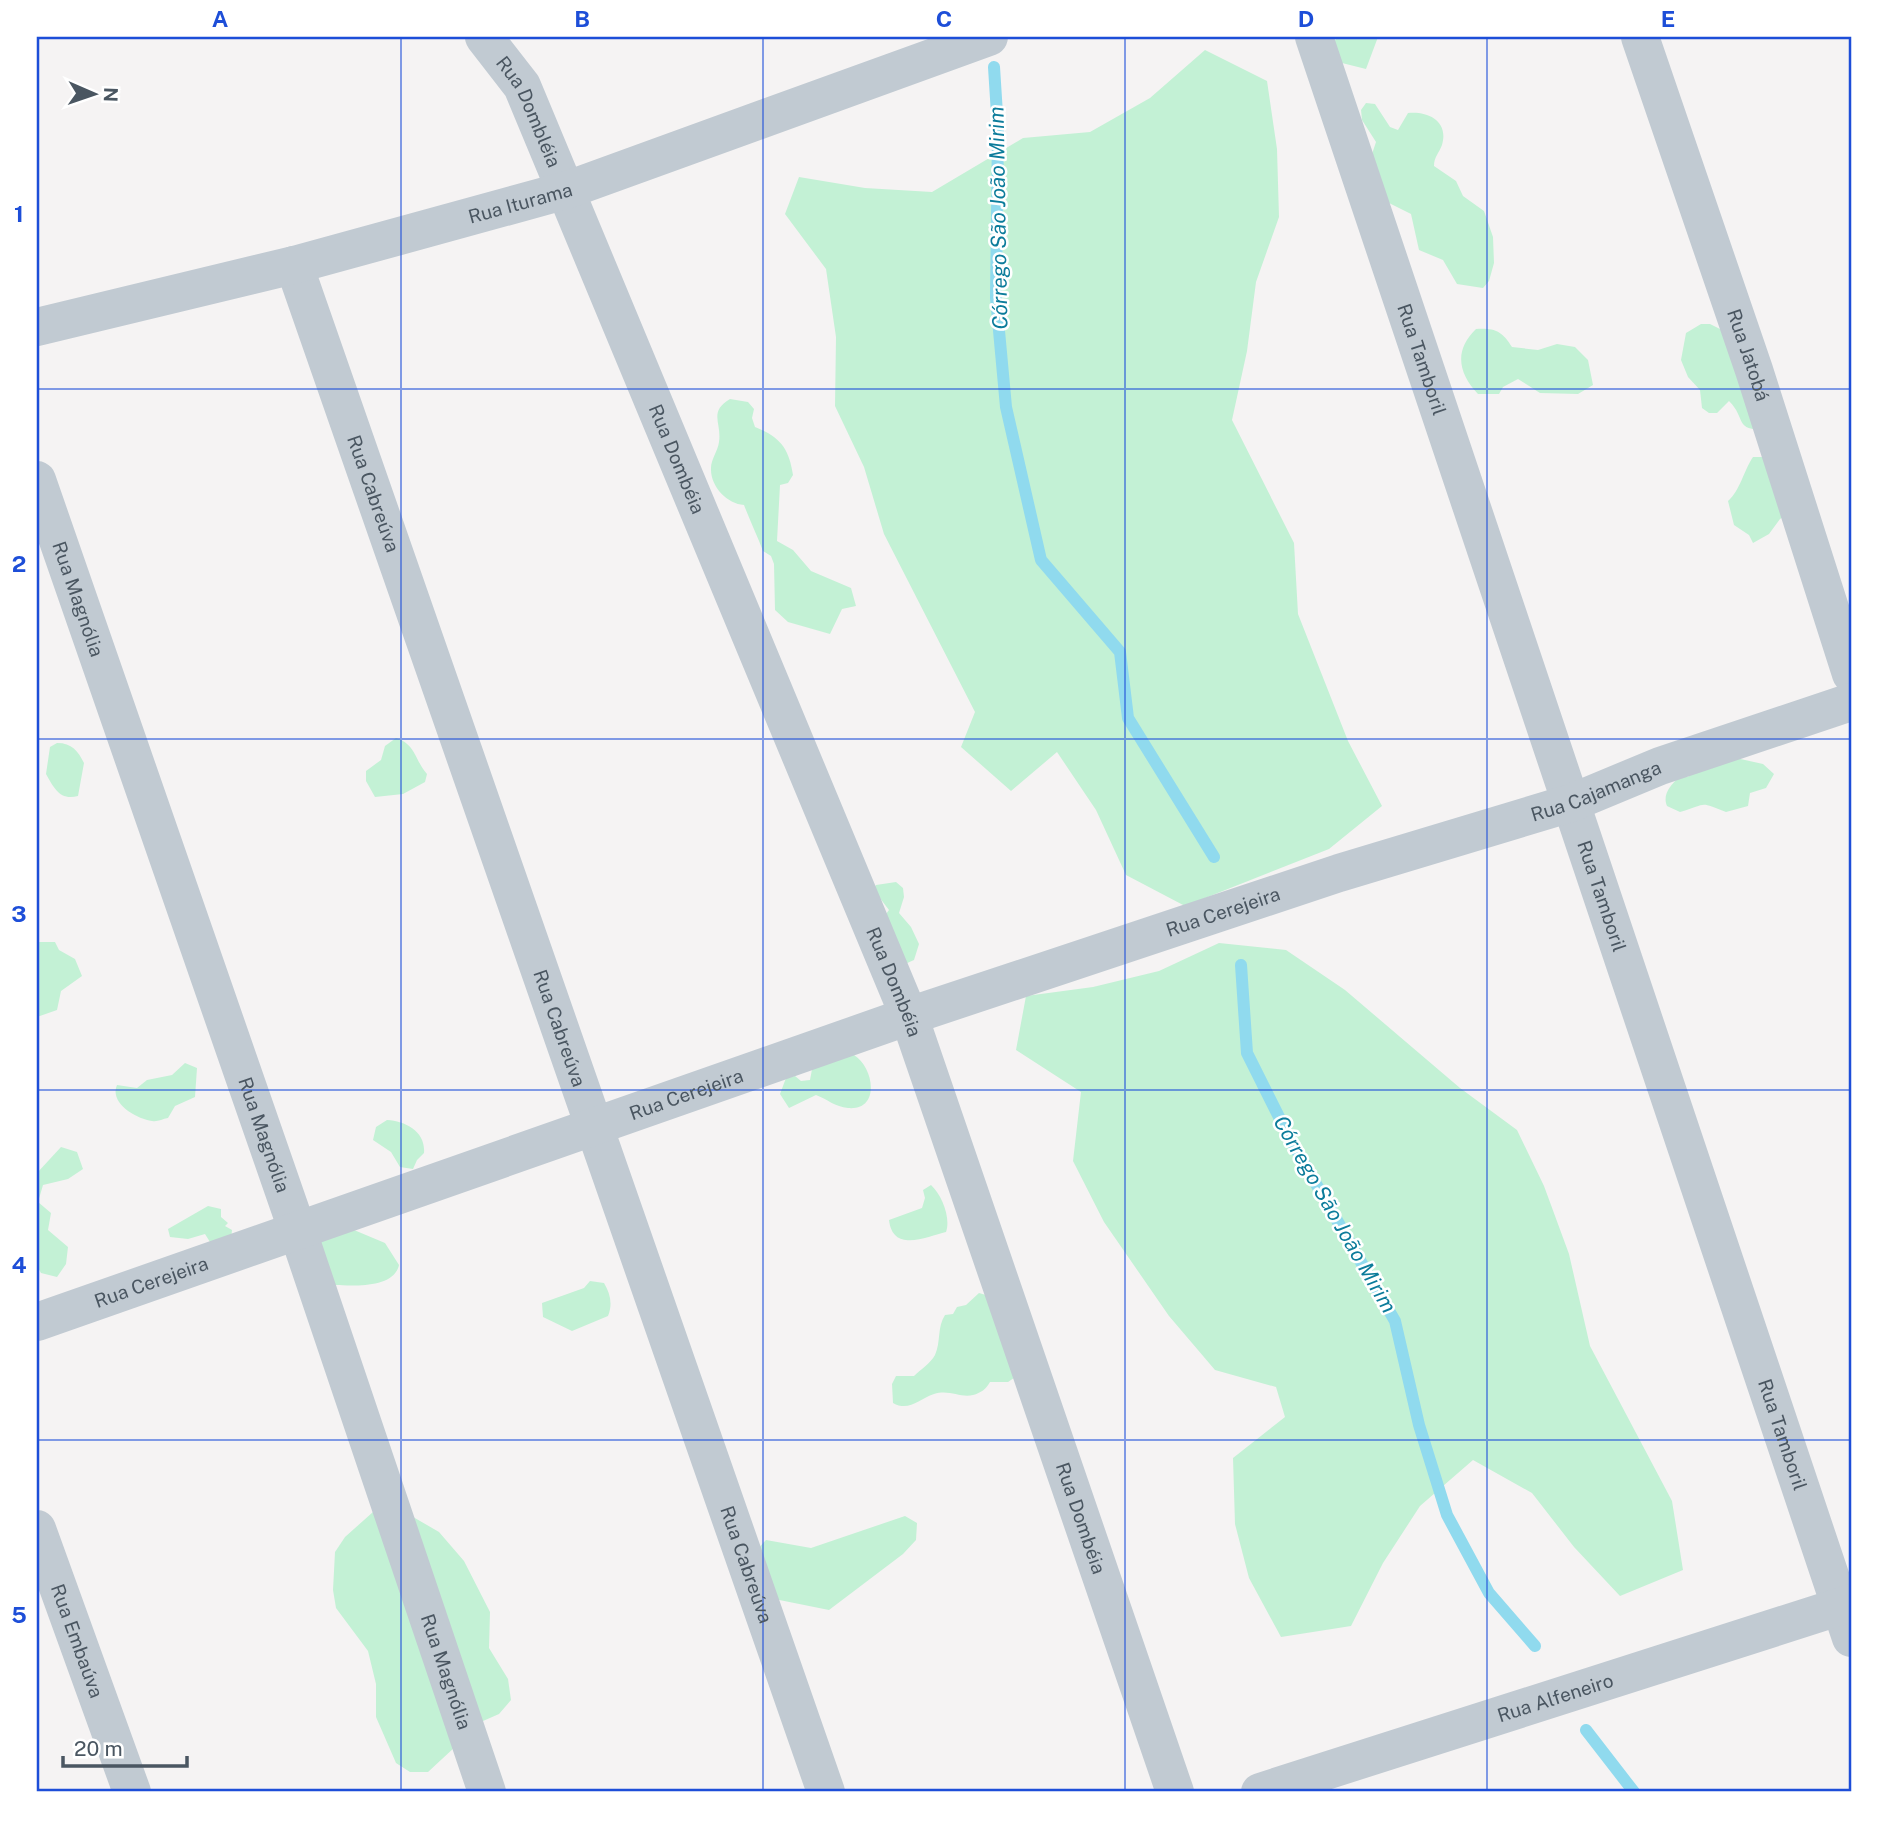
<svg xmlns="http://www.w3.org/2000/svg" width="1888" height="1829" font-family="'Public Sans',sans-serif">
	<style>
		.green { fill: #c3f1d5 }
		.lines { fill: none; stroke-linecap: round; stroke-linejoin: round }
		.stream { stroke: #90daee; stroke-width: 12 }
		.minor { stroke: #c1cad2; stroke-width: 38 }
		.grid { fill: none; stroke: #1d4ed8; stroke-width: 2; stroke-opacity: 0.55 }
		.labels { text-anchor: middle; dominant-baseline: central; stroke-width: 5; stroke-linejoin: round; paint-order: stroke }
		.street-label { font-size: 19px; fill: #4a5661; stroke: #fff }
		.water-label { font-size: 21px; font-style: italic; fill: #0c7c9b; stroke: #fff }
		.neatline { fill: none; stroke: #1d4ed8; stroke-width: 2.5 }
		.grid-label { font-size: 23px; text-anchor: middle; font-weight: bold; fill: #1d4ed8 }
	</style>
	<rect width="100%" height="100%" fill="#f5f3f3"/>
	<path class="green" d="M 1337,37 L 1378,37 L 1366,69 L 1342,63 L 1333,44 Z
		M 1205,50 L 1267,81 L 1277,149 L 1279,217 L 1256,282 L 1247,351 L 1232,420 L 1294,543 L 1298,614 L 1348,741 L 1382,806 L 1329,849 L 1185,906 L 1126,875 L 1096,810 L 1057,752 L 1011,791 L 961,747 L 975,712 L 884,534 L 864,467 L 835,406 L 836,337 L 826,269 L 785,214 L 799,177 L 865,188 L 932,192 L 1023,138 L 1090,132 L 1150,98 Z
		M 1366,103 L 1375,104 L 1390,127 L 1398,130 L 1408,113 C 1428,111 1449,121 1442,145 C 1439,153 1434,157 1434,166 L 1456,181 L 1463,196 L 1484,211 L 1493,237 L 1494,263 L 1489,281 L 1483,288 L 1457,284 L 1443,260 L 1419,250 L 1411,214 L 1387,202 L 1370,160 L 1376,142 L 1362,120 L 1361,110 Z
		M 1701,324 L 1710,324 L 1744,341 L 1766,430 C 1733,430 1747,419 1729,401 L 1717,413 L 1709,413 L 1702,408 L 1700,390 L 1688,377 L 1681,360 L 1686,333 Z
		M 1476,329 C 1495,328 1502,331 1512,347 L 1538,350 L 1557,344 L 1575,347 L 1588,360 L 1593,385 L 1578,394 L 1540,393 L 1518,379 L 1503,387 L 1499,394 L 1478,394 C 1458,373 1454,350 1476,329 Z
		M 730,399 L 748,402 L 754,409 L 752,418 L 755,427 C 780,437 789,448 793,475 L 788,483 L 780,485 L 777,541 L 793,550 L 811,571 L 851,588 L 856,606 L 842,609 L 830,634 L 788,622 L 775,610 L 774,564 L 771,556 L 763,551 C 757,535 750,521 744,505 C 727,504 710,486 711,468 C 711,459 718,451 719,442 C 722,423 708,412 730,399 Z
		M 1753,457 L 1769,457 L 1788,514 L 1780,519 L 1769,534 L 1753,543 L 1749,535 L 1734,525 L 1728,501 C 1740,491 1744,470 1753,457 Z
		M 396,738 C 416,744 415,761 427,774 L 425,782 L 403,794 L 375,797 L 366,781 L 366,771 L 381,760 L 385,746 Z
		M 57,743 C 72,743 78,751 84,763 L 78,796 C 60,801 54,788 46,774 L 50,747 Z
		M 1736,758 L 1763,764 L 1774,774 L 1766,788 L 1750,793 L 1748,806 L 1726,812 C 1698,801 1708,804 1680,812 L 1667,806 C 1662,794 1671,785 1679,777 L 1688,777 L 1691,773 Z
		M 896,882 L 903,888 L 904,897 L 899,913 L 911,927 L 919,944 L 914,960 L 905,964 L 886,914 L 889,910 L 873,889 L 876,885 Z
		M 37,942 L 55,942 L 59,950 L 75,959 L 82,976 L 61,991 L 57,1010 L 37,1017 Z
		M 1219,943 L 1286,950 L 1345,990 L 1460,1088 L 1517,1130 L 1544,1186 L 1569,1254 L 1590,1346 L 1672,1501 L 1683,1570 L 1620,1596 L 1574,1547 L 1532,1493 L 1473,1460 L 1420,1506 L 1383,1563 L 1351,1626 L 1281,1637 L 1249,1578 L 1235,1524 L 1233,1458 L 1285,1417 L 1276,1387 L 1215,1370 L 1169,1316 L 1104,1222 L 1073,1161 L 1081,1092 L 1016,1050 L 1026,996 L 1093,987 L 1159,971 Z
		M 854,1055 C 874,1067 881,1111 848,1108 C 835,1107 827,1099 816,1095 L 789,1108 L 780,1094 L 786,1078 L 795,1076 L 801,1081 L 810,1080 L 813,1064 Z
		M 185,1063 L 197,1068 L 195,1097 L 175,1106 L 168,1118 C 162,1119 158,1122 152,1121 C 136,1119 109,1103 117,1085 L 137,1088 L 147,1080 L 172,1075 Z
		M 387,1120 C 406,1121 426,1132 424,1153 L 417,1160 L 413,1169 L 400,1167 L 391,1152 L 373,1140 L 376,1127 Z
		M 61,1147 L 77,1152 L 83,1169 L 68,1179 L 43,1185 L 38,1202 L 51,1213 L 48,1230 L 68,1247 L 66,1264 L 57,1277 L 41,1273 L 37,1266 L 37,1173 Z
		M 931,1185 C 942,1195 951,1218 946,1232 C 928,1236 893,1254 889,1220 L 922,1208 L 925,1198 L 923,1190 Z
		M 208,1206 L 221,1209 L 221,1217 L 228,1223 L 225,1226 L 232,1230 L 231,1239 L 210,1242 L 205,1234 L 188,1239 L 170,1237 L 168,1229 Z
		M 354,1230 L 385,1243 L 399,1265 C 394,1288 355,1286 335,1285 L 319,1239 Z
		M 590,1281 L 604,1283 C 610,1293 613,1304 608,1316 L 572,1331 L 543,1317 L 542,1303 L 584,1288 Z
		M 979,1293 L 996,1298 L 1024,1371 L 1008,1382 L 990,1382 C 986,1389 981,1393 973,1395 C 960,1398 949,1389 934,1394 C 919,1399 909,1412 893,1403 L 892,1384 L 896,1376 L 914,1376 C 921,1369 930,1364 935,1355 C 941,1342 937,1327 945,1315 L 953,1314 L 957,1307 L 966,1305 Z
		M 373,1512 L 408,1514 L 439,1532 L 464,1561 L 490,1612 L 489,1648 L 508,1679 L 511,1700 L 499,1714 L 483,1721 L 428,1772 L 410,1772 L 396,1763 L 376,1717 L 376,1684 L 368,1651 L 336,1608 L 333,1590 L 335,1552 L 345,1537 Z
		M 905,1516 L 917,1523 L 916,1540 L 903,1554 L 829,1610 L 759,1596 L 754,1553 L 766,1540 L 811,1548 Z"/>
	<g class="lines">
		<path class="stream" d="M 994,67 L 998,130 L 996,298 L 1006,407 L 1041,560 L 1120,652 L 1128,718 L 1214,857
			M 1241,965 L 1247,1053 L 1289,1137 L 1395,1321 L 1419,1425 L 1447,1515 L 1489,1593 L 1535,1646
			M 1586,1730 L 1634,1792"/>
		<g class="minor">
			<path id="s1" d="M 484,37 L 522,86 L 909,1016 L 1175,1792"/>
			<path id="s2" d="M 1314,37 L 1851,1638"/>
			<path id="s3" d="M 1640,37 L 1754,370 L 1851,674"/>
			<path id="s4" d="M 294,265 L 826,1792"/>
			<path id="s5" d="M 37,327 L 294,265 L 567,190 L 989,37"/>
			<path id="s6" d="M 37,480 L 297,1229 L 487,1792"/>
			<path id="s7" d="M 37,1322 L 909,1016 L 1339,873 L 1571,803 L 1660,766 L 1851,702"/>
			<path id="s8" d="M 37,1529 L 132,1792"/>
			<path id="s9" d="M 1260,1792 L 1851,1603"/>
		</g>
	</g>
	<path class="grid" d="M 401,37 L 401,1792M 763,37 L 763,1792M 1125,37 L 1125,1792M 1487,37 L 1487,1792M 37,389 L 1851,389M 37,739 L 1851,739M 37,1090 L 1851,1090M 37,1440 L 1851,1440"/>
	<g class="labels">
		<g class="street-label">
			<text stroke="none"><textPath href="#s1" startOffset="88">Rua Dombléia</textPath></text>
			<text stroke="none"><textPath href="#s5" startOffset="499">Rua Iturama</textPath></text>
			<text stroke="none"><textPath href="#s3" startOffset="336">Rua Jatobá</textPath></text>
			<text stroke="none"><textPath href="#s2" startOffset="340">Rua Tamboril</textPath></text>
			<text stroke="none"><textPath href="#s1" startOffset="466">Rua Dombéia</textPath></text>
			<text stroke="none"><textPath href="#s4" startOffset="242">Rua Cabreúva</textPath></text>
			<text stroke="none"><textPath href="#s6" startOffset="126">Rua Magnólia</textPath></text>
			<text stroke="none"><textPath href="#s7" startOffset="1647">Rua Cajamanga</textPath></text>
			<text stroke="none"><textPath href="#s2" startOffset="906">Rua Tamboril</textPath></text>
			<text stroke="none"><textPath href="#s7" startOffset="1255">Rua Cerejeira</textPath></text>
			<text stroke="none"><textPath href="#s1" startOffset="1032">Rua Dombéia</textPath></text>
			<text stroke="none"><textPath href="#s4" startOffset="808">Rua Cabreúva</textPath></text>
			<text stroke="none"><textPath href="#s7" startOffset="688">Rua Cerejeira</textPath></text>
			<text stroke="none"><textPath href="#s6" startOffset="693">Rua Magnólia</textPath></text>
			<text stroke="none"><textPath href="#s7" startOffset="121">Rua Cerejeira</textPath></text>
			<text stroke="none"><textPath href="#s2" startOffset="1474">Rua Tamboril</textPath></text>
			<text stroke="none"><textPath href="#s1" startOffset="1600">Rua Dombéia</textPath></text>
			<text stroke="none"><textPath href="#s4" startOffset="1376">Rua Cabreúva</textPath></text>
			<text stroke="none"><textPath href="#s8" startOffset="119">Rua Embaúva</textPath></text>
			<text stroke="none"><textPath href="#s6" startOffset="1260">Rua Magnólia</textPath></text>
			<text stroke="none"><textPath href="#s9" startOffset="310">Rua Alfeneiro</textPath></text>
		</g>
		<g class="water-label">
			<text transform="translate(998 218) rotate(-91)">Córrego São João Mirim</text>
			<text transform="translate(1335 1214) rotate(60)">Córrego São João Mirim</text>
		</g>
	</g>
	<rect width="1888" height="1829" fill="none" stroke="#ffffff" stroke-width="77"/>
	<g transform="translate(94 94) rotate(92)" stroke="#ffffff" stroke-width="5" paint-order="stroke">
	<path d="M0-5L12 26L0 18L-12 26Z" fill="#4a5661"/>
	<text y="-10" font-size="19" font-weight="bold" text-anchor="middle" fill="#4a5661">N</text>
	</g>
	<path d="M63 1756v10h124v-10" fill="none" stroke="#4a5661" stroke-width="3.5"/>
	<text x="74" y="1756" font-size="21" fill="#4a5661" stroke="#ffffff" stroke-width="5" paint-order="stroke">20 m</text>
	<rect x="38" y="38" width="1812" height="1752" class="neatline"/>
	<g class="grid-label">
		<text x="220" y="27">A</text>
		<text x="582" y="27">B</text>
		<text x="944" y="27">C</text>
		<text x="1306" y="27">D</text>
		<text x="1668" y="27">E</text>
		<text x="19" y="222">1</text>
		<text x="19" y="572">2</text>
		<text x="19" y="922">3</text>
		<text x="19" y="1273">4</text>
		<text x="19" y="1623">5</text>
	</g>
</svg>
